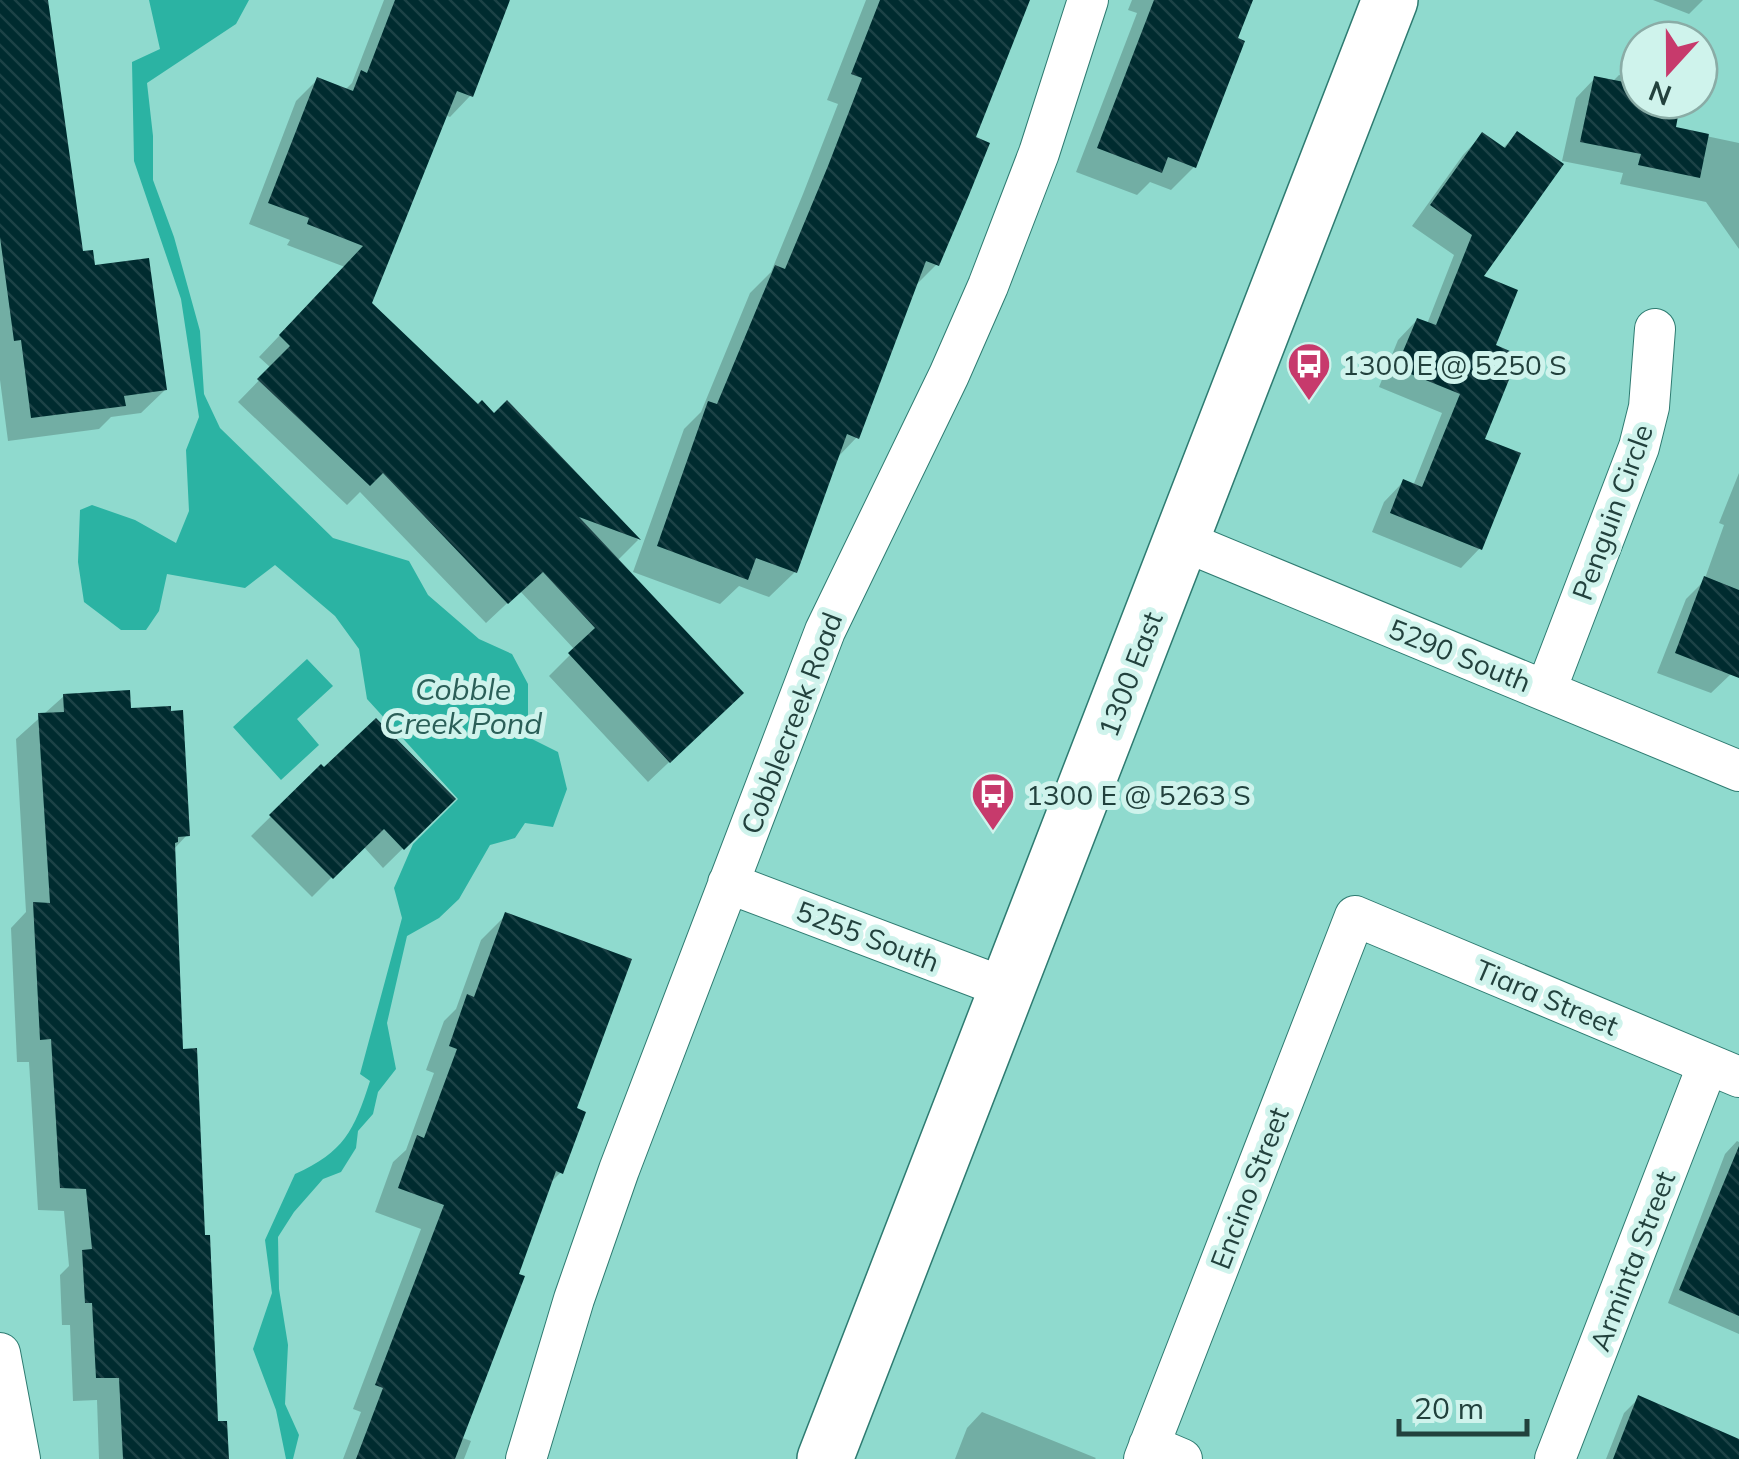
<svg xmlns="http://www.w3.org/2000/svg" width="1739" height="1459" font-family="Mulish,sans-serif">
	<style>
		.water { fill: #2bb3a3 }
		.shadow { fill: #0003 }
		.building { fill: url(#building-back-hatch) }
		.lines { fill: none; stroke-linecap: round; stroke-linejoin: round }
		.minor-casing { stroke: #2e7b71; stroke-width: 42 }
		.secondary-casing { stroke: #2e7b71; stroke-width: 58 }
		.minor { stroke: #fff; stroke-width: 40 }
		.secondary { stroke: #fff; stroke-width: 55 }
		.labels { text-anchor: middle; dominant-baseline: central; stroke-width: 10; stroke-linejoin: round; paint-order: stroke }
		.poi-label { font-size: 28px; fill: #22413d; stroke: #cff3ec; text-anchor: start }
		.street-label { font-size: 28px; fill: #22413d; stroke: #cff3ec }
		.water-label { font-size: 30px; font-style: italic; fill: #2b5f58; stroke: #cff3ec }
	</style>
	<defs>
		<pattern id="building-back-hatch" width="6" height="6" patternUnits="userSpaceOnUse" patternTransform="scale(2.5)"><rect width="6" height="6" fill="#002b2f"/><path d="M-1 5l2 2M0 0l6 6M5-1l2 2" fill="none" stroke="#1c4246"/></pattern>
	</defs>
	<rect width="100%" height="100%" fill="#8fdace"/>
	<path class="water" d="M 149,0 L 249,0 L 236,24 L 147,83 L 153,136 L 153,180 L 174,237 L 200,331 L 204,394 L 220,428 L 333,538 L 409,561 L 428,595 L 479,639 L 512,654 L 528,684 L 528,737 L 558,752 L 567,789 L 553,827 L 525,823 L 515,838 L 490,845 L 459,899 L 439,918 L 407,936 L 387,1023 L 396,1069 L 378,1092 L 373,1114 L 358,1131 L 356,1148 L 341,1172 L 323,1179 L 294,1212 L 278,1237 L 279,1289 L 288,1345 L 285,1404 L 299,1435 L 293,1459 L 286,1459 L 276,1410 L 253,1349 L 272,1293 L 265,1240 L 295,1174 C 344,1152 354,1131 370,1081 L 360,1074 L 402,918 L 394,888 L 413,844 L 458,799 L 367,699 L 359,649 L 335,616 L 275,565 L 245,588 L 167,574 L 159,611 L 146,630 L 121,630 L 84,602 L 78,562 L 80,510 L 92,505 L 135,520 L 176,543 L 189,511 L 186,450 L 199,417 L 181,299 L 134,161 L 132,62 L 160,49 Z
		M 307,659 L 333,686 L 297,719 L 319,745 L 281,780 L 233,727 Z"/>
	<path class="shadow" d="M 0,0 L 45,0 L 81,254 L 93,268 L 165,390 L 141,413 L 111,417 L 99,429 L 8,441 L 0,380 Z
		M 384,0 L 507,0 L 471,95 L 450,117 L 445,115 L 369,304 L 478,408 L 494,416 L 507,403 L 638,540 L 617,561 L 720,714 L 648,782 L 549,676 L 575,650 L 520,591 L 486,623 L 360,492 L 347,505 L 238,402 L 271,368 L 259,357 L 345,267 L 287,245 L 290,240 L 249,224 L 296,101 L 317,80 L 345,90 L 352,83 Z
		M 866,0 L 1027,0 L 972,139 L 937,264 L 913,288 L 857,437 L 836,459 L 795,572 L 769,597 L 739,586 L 720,604 L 633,572 L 684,429 L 701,412 L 750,293 L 771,272 L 803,194 L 838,104 L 827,100 Z
		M 1132,0 L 1251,0 L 1194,167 L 1171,190 L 1150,182 L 1137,195 L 1076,172 L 1137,13 L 1128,10 Z
		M 1653,0 L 1703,0 L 1689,14 Z
		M 1619,75 L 1639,79 L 1639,100 L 1678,100 L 1673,129 L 1739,143 L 1739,249 L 1706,202 L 1620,184 L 1623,173 L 1562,161 L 1576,98 L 1595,78 L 1612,82 Z
		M 1517,134 L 1480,277 L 1493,346 L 1482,440 L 1480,548 L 1461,568 L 1372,532 L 1384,502 L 1403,482 L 1413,486 L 1442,413 L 1379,387 L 1398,340 L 1417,320 L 1427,324 L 1454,255 L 1412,226 L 1463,155 L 1482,135 L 1502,149 Z
		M 1739,473 L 1739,675 L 1732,673 L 1711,693 L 1657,673 L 1686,599 L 1704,581 L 1724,525 L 1719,523 Z
		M 64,696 L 129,710 L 187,835 L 173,850 L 181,1051 L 203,1238 L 216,1424 L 227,1459 L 99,1459 L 97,1400 L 73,1401 L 70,1325 L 62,1325 L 60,1275 L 69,1266 L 64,1211 L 38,1210 L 29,1062 L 17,1062 L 11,928 L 26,912 L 16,739 Z
		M 321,767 L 453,799 L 383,868 L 363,846 L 312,897 L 251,836 Z
		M 506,915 L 573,1110 L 561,1172 L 549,1184 L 460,1437 L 471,1441 L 464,1459 L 343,1459 L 361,1412 L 353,1409 L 421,1229 L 375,1212 L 393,1162 L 406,1150 L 434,1073 L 426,1070 L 444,1021 L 456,1009 L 481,940 Z
		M 1737,1141 L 1739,1142 L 1739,1334 L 1668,1303 L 1725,1154 Z
		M 1639,1398 L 1729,1459 L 1606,1459 L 1624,1413 Z
		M 982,1412 L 1096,1458 L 1095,1459 L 955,1459 L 967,1428 Z"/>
	<path class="building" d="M 0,0 L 48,0 L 83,251 L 93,250 L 95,265 L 149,258 L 167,390 L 124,396 L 126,406 L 31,418 L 21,340 L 14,341 L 0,237 Z
		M 395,0 L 510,0 L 473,97 L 457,91 L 372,303 L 478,404 L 482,400 L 494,413 L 507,400 L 641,540 L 579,517 L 744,693 L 670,763 L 568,653 L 595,628 L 543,572 L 508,604 L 383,473 L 370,486 L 257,379 L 290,346 L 279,335 L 363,246 L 307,224 L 309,218 L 268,203 L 317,77 L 353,91 L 361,70 L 367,73 Z
		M 880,0 L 1030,0 L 976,137 L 990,143 L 969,195 L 939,266 L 926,261 L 859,439 L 847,434 L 797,573 L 756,558 L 748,580 L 657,546 L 708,401 L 717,404 L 775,265 L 785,269 L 828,166 L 862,78 L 851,74 Z
		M 1154,0 L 1253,0 L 1238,38 L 1245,41 L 1196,168 L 1168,157 L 1162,173 L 1097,148 Z
		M 1594,76 L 1639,85 L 1639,100 L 1681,100 L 1676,127 L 1709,134 L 1700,178 L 1638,165 L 1641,154 L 1580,142 Z
		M 1517,131 L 1564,164 L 1484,276 L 1518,290 L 1496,345 L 1519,355 L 1485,439 L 1521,453 L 1482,550 L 1390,513 L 1403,479 L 1422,487 L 1460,394 L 1396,368 L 1417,318 L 1436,325 L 1472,235 L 1430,205 L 1482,132 L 1505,148 Z
		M 1704,576 L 1739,590 L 1739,678 L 1675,653 Z
		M 130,690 L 131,708 L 171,706 L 171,711 L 183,710 L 190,836 L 178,837 L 178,842 L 175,843 L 183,1049 L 197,1048 L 205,1235 L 210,1235 L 218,1421 L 227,1421 L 229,1459 L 123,1459 L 119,1378 L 96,1378 L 92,1303 L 85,1303 L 82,1250 L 92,1249 L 86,1189 L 60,1188 L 51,1039 L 40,1040 L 33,902 L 50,903 L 38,713 L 64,712 L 63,694 Z
		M 376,718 L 456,799 L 404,850 L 384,829 L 333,879 L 269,815 L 321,764 L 324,767 Z
		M 505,912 L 632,959 L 577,1108 L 586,1112 L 563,1174 L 556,1171 L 519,1274 L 525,1276 L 455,1459 L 356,1459 L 383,1388 L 375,1385 L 444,1205 L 398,1188 L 417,1135 L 424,1138 L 457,1049 L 449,1046 L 467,994 L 474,997 Z
		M 1739,1146 L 1739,1316 L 1679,1290 Z
		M 1638,1395 L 1739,1439 L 1739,1459 L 1613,1459 Z"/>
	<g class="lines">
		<g class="minor-casing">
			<path id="minor" d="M 1181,540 L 1739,771
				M 1546,690 L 1639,447 L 1649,407 L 1655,329
				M 728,883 L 1008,989
				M 0,1353 L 20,1459
				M 1149,1445 L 1182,1459
				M 526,1459 L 574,1299 L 619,1170 L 825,631 L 949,375 L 988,286 L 1039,153 L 1088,0
				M 1144,1459 L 1355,916 L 1739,1077
				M 1555,1459 L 1708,1064"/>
		</g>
		<g class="secondary-casing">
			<path id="secondary" d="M 825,1459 L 1390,0"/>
		</g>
		<use href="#minor" class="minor"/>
		<use href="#secondary" class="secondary"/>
	</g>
	<defs>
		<g id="bus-pin" transform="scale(2.25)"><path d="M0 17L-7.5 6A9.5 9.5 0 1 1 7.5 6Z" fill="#c73a6c" stroke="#cff3ec"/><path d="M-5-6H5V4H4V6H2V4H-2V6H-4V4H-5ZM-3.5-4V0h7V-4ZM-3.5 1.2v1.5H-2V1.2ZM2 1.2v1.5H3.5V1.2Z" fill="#fff"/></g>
	</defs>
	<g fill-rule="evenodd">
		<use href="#bus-pin" x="1309" y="364"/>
		<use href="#bus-pin" x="993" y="794"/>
	</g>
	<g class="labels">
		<g class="poi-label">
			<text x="1342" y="364">1300 E @ 5250 S</text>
			<text x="1026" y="794">1300 E @ 5263 S</text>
		</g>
		<g class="street-label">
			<text transform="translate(1612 512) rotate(-70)">Penguin Circle</text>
			<text transform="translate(1460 655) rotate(22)">5290 South</text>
			<text transform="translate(1130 674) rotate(-69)">1300 East</text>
			<text transform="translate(791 723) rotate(-69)">Cobblecreek Road</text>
			<text transform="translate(868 936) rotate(21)">5255 South</text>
			<text transform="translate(1547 997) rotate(23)">Tiara Street</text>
			<text transform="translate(1249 1188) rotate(-69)">Encino Street</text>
			<text transform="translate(1632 1261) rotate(-69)">Arminta Street</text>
		</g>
		<g class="water-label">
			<text x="463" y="689">Cobble<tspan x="463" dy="34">Creek Pond</tspan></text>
		</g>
	</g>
	<g transform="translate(1669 70) rotate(201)"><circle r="48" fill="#cff3ec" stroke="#8aaca6" stroke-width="2.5"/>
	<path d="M0-8L18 38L0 25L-18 38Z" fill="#c73a6c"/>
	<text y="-15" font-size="28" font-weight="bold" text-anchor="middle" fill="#22413d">N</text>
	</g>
	<path d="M1399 1419v15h128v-15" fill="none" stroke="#22413d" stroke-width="5"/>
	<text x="1414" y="1419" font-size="30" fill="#22413d" stroke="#cff3ec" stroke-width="8" paint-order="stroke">20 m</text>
</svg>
